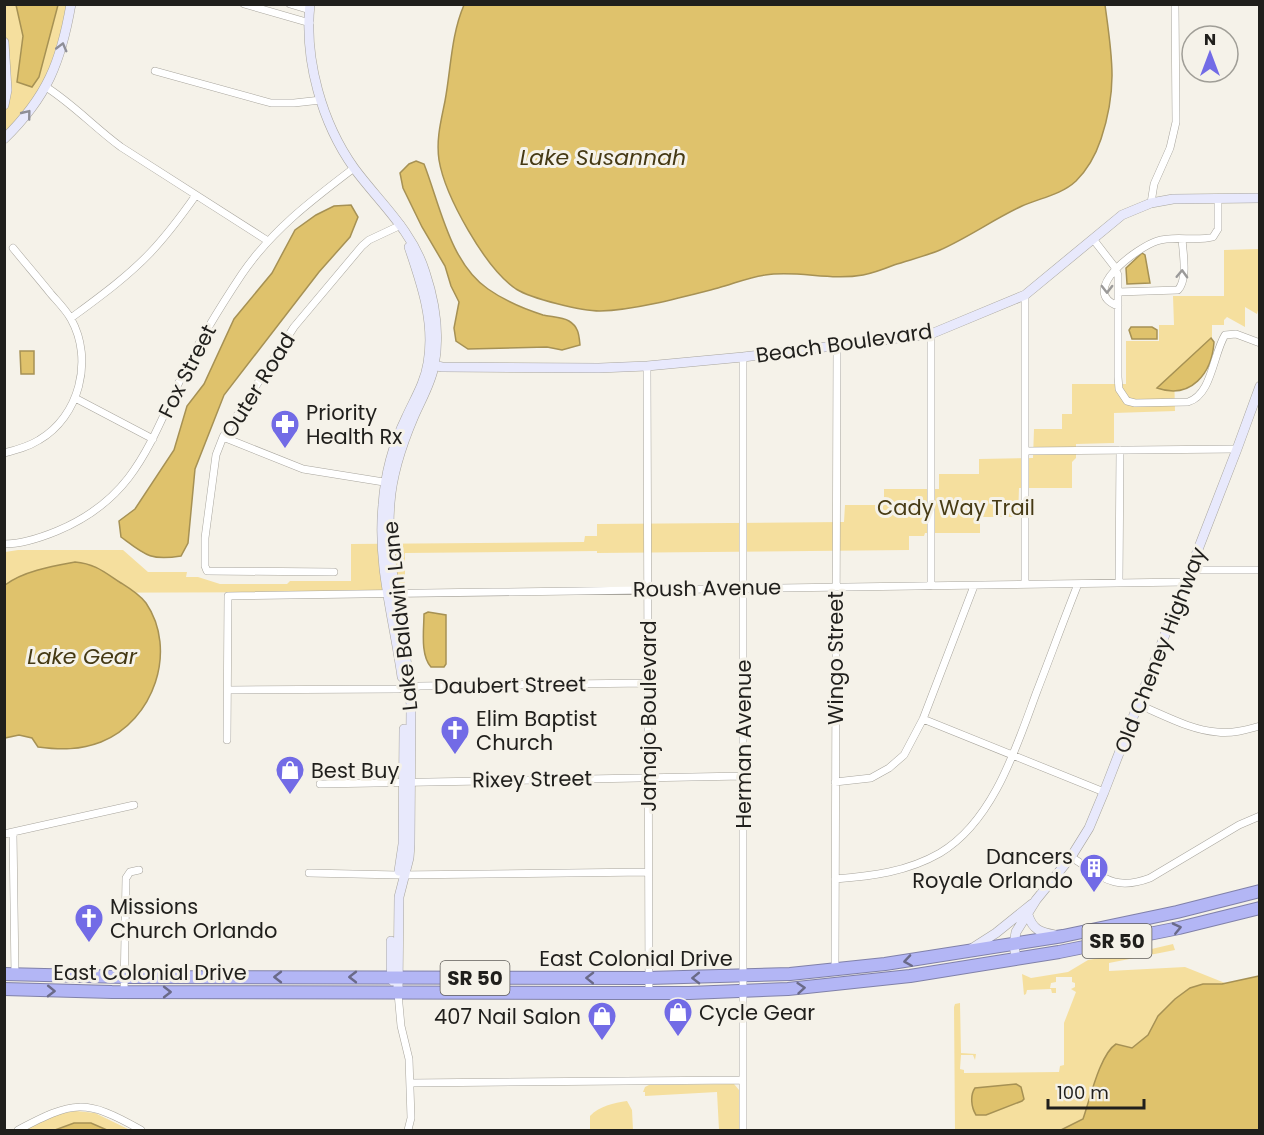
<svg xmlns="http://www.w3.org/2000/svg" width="1264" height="1135" font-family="Poppins,sans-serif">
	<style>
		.green { fill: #f5df9e }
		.water { fill: #dfc26c; stroke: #a69154; stroke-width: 1.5 }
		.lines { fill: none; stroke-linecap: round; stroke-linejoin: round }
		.street-casing { stroke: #a8a59d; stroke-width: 8 }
		.secondary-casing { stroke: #a8a59d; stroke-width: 10 }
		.highway-casing { stroke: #8081a9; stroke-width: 14 }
		.street { stroke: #fff; stroke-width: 7 }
		.secondary { stroke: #e8e9fc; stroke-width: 9 }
		.highway { stroke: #b3b6f5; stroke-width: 12 }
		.oneway { stroke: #8e8e97 }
		.oneway2 { stroke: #9b9a99 }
		.oneway3 { stroke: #6a6a88 }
		.labels { text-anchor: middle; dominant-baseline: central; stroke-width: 6; stroke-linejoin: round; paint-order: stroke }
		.shield { fill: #f5f2e9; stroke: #605e5a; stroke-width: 1.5 }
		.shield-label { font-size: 20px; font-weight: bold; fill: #201f1c }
		.street-label { font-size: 21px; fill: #201f1c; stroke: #f5f2e9 }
		.poi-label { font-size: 21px; fill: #201f1c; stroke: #f5f2e9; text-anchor: start }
		.park-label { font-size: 21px; fill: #473b15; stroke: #f5f2e9 }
		.water-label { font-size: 22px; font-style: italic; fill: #453914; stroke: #f5f2e9 }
	</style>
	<rect width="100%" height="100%" fill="#f5f2e9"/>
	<path class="green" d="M 5,5 L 16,5 L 23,36 L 19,62 L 39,77 L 58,5 L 68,5 C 58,60 44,94 5,135 L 5,109 L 6,105 Z
		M 1259,249 L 1260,303 L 1257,314 L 1245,307 L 1245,327 L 1227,317 L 1224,320 L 1224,325 L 1212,325 L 1212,367 L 1174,371 L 1175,411 L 1114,413 L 1114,443 L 1076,444 L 1076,458 L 1072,462 L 1072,488 L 1019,488 L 1018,517 L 980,517 L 980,533 L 925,533 L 924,536 L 909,536 L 909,550 L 597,553 L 597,551 L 405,553 L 405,592 L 5,593 L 5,552 L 18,550 L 123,550 L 148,572 L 187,572 L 186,577 L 198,577 L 220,584 L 287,584 L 290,581 L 351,581 L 351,544 L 584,542 L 585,536 L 597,536 L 597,524 L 844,522 L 845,505 L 884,505 L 884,489 L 939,489 L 939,474 L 979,474 L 979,459 L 1033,458 L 1034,429 L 1062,429 L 1062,414 L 1072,414 L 1072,384 L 1126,384 L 1126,341 L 1159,341 L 1159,325 L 1174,325 L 1173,296 L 1224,296 L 1224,250 Z
		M 1173,944 L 1175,950 L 1109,963 L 1109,971 L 1185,967 L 1225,983 L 1158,1016 L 1148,1035 L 1132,1048 L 1117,1044 L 1100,1067 L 1083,1119 L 1061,1130 L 955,1130 L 954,1007 L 955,1004 L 960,1003 L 961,1053 L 976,1054 L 975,1060 L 973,1055 L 961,1055 L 960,1069 L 964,1070 L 964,1073 L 1059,1072 L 1060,1066 L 1064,1065 L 1064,1023 L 1076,992 L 1071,989 L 1075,987 L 1075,983 L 1072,982 L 1072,977 L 1056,977 L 1056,982 L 1051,983 L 1050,988 L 1056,988 L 1056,993 L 1052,993 L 1051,989 L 1027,990 L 1026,994 L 1024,995 L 1022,974 L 1031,978 L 1068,972 L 1088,960 L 1129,953 L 1130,954 Z
		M 734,1084 L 739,1090 L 739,1130 L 719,1130 L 717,1092 L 645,1096 L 645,1092 L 643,1092 L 645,1087 L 649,1085 Z
		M 627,1101 L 632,1110 L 633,1130 L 590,1130 L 590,1116 C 599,1106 614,1103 627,1101 Z
		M 76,1111 L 95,1113 L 130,1130 L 107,1130 L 91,1123 L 74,1123 L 55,1130 L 23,1130 L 57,1114 Z"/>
	<path class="water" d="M 16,5 L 58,5 L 39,77 L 32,87 L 17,82 L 23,36 Z
		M 464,5 L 1105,5 C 1112,56 1118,88 1101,139 C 1096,154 1088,169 1076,181 C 1061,195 1040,198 1022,206 C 994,219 969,237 940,250 C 926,256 909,260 894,265 C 884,269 873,273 863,275 C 830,281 798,270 765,275 C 749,277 733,284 718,288 C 683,297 635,310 600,311 C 582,311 532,299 516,289 C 485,268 445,196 439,160 C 436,139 441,121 445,101 C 451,69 451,35 464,5 Z
		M 416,161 L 424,164 C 440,205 450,263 488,289 C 505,301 524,309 543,315 C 551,317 562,317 569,321 C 579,327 579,336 580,345 L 562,350 L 547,347 L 468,349 L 456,341 L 454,328 L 459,302 L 451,286 L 445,266 L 422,227 L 403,188 L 400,173 L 409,164 Z
		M 351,205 L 358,217 L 350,237 L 319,272 L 224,395 L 195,469 L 188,543 L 181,556 C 150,561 145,555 121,537 L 119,521 L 135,509 L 174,450 L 187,406 L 204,384 L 234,319 L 272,273 L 295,230 L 316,215 L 334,206 Z
		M 1142,253 L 1145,255 L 1150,283 L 1127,284 L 1126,268 Z
		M 1131,327 L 1152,327 L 1157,330 L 1157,339 L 1132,339 L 1129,330 Z
		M 1211,338 L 1214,342 C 1212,373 1191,400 1157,388 Z
		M 20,351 L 34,351 L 34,374 L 21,374 Z
		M 75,562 C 96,564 104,572 121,583 C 129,588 139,594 146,603 C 178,650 154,721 101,742 C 80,750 61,750 38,747 L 32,738 L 19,735 L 5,738 L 5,585 C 23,571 53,566 75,562 Z
		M 428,612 L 446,615 L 446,664 L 444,667 L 431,667 C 420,655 424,629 424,614 Z
		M 1259,976 L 1259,1130 L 1061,1130 L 1083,1119 C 1090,1099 1100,1054 1116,1044 L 1132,1048 L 1148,1035 L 1158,1016 L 1175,999 L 1190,988 L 1203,984 L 1222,984 Z
		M 1016,1084 L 1021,1087 L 1024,1099 L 1022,1101 L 986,1115 L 976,1115 C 971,1107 970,1095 975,1088 Z
		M 74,1123 L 91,1123 L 107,1130 L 55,1130 Z"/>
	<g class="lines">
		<g class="street-casing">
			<path id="street" d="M 244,4 L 310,23
				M 290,4 L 310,10
				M 155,71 L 271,103 L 294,103 L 321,100
				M 46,87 C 73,104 95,128 121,147 L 268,241
				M 1151,203 L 1154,184 L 1170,148 L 1176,122 L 1175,4
				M 1093,239 L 1114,266 L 1118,275 L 1118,377 L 1119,389 L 1127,401 L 1135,403 L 1188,402 C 1212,395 1213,354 1225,335 L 1236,334 L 1260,343
				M 1118,292 L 1178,290 C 1188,279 1183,253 1182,239
				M 1118,306 C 1077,291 1138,247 1157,241 C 1175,235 1195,242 1213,237 L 1218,229 L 1218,199
				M 71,318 C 98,298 126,278 150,253 C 167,235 182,215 196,195
				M 743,357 L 743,1130
				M 647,366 L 649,993
				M 75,398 L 153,439
				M 223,437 L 303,469 L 390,483
				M 1025,451 L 1237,449
				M 4,453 C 16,450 28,447 39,440 C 79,417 94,360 71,319 C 66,310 58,302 51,294 C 39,279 26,264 13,248
				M 4,544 C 23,544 40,538 57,531 C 134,499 149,445 182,376 C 199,341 220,307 242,274 C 272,230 312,200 354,168
				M 1190,570 L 1260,570
				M 334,572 L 207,571 L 205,566 L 205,538 L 216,455 L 223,437 L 294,327 L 362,246 L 369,240 L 401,225
				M 1119,583 L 1120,450
				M 1025,584 L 1025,295
				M 931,586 L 931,334
				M 228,690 L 398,689 L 420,686 L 648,683
				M 1139,705 C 1164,715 1190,730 1217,732 C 1231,734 1246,730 1260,726
				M 923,719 L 1104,792
				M 227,740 L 228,596 L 1185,582
				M 835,782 L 871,778 L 889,768 L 904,755 L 923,719 L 974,586
				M 320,784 L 744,776
				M 13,833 L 15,975
				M 4,834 L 134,805
				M 1071,857 C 1102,876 1113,892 1150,878 L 1239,825 L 1260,816
				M 309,873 L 398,875 L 648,872
				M 835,879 C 872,876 907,872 940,853 C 994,821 1017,745 1037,691 C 1051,655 1064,619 1078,584
				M 835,970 L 837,345
				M 124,992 L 126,878 L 130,872 L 139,870
				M 398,993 L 401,1026 L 409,1059 L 411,1118 L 408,1130
				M 410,1083 L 743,1080
				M 18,1130 C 73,1101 85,1098 141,1130"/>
		</g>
		<g class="secondary-casing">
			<path id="secondary" d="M 310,4 C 304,60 322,123 354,168 C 379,202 412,230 425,272 C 435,302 440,335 434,366 C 431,383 421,400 414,416 C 402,444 392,473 390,503 C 384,570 408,639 411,706 L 410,845 L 409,858 L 399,897 L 398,993
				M 4,42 L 7,90 L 4,105
				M 4,139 C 47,97 61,62 71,4
				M 428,364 L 442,367 L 599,368 L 647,366 L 743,357 L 931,334 L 1025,295 L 1122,215 L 1151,203 L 1173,199 L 1260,198
				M 402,677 C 394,619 377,564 383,505 C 385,475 393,445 406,418 C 414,400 425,383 428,363 C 435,323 422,285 409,247
				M 399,871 L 403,844 L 404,729
				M 1028,915 C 1033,930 1040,932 1055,935
				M 391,941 L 391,968 L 393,981
				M 971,949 L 996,933 L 1032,904
				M 1016,959 L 1014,944 L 1016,932 L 1036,900 L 1071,857 L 1089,828 L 1104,792 L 1237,449 L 1260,386"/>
		</g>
		<g class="highway-casing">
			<path id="highway" d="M 4,974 L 125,977 L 648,978 L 790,974 L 885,964 L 1063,936 L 1177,912 L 1260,891
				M 4,989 L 112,992 L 591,993 L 689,993 L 788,989 L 910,976 L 1059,952 L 1179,928 L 1260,908"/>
		</g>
		<use href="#street" class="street"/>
		<use href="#secondary" class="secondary"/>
		<use href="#highway" class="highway"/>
	</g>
	<defs><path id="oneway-chevron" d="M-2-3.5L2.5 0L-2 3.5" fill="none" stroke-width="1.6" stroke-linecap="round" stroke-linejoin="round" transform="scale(1.5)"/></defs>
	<g class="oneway">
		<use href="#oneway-chevron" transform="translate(62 47) rotate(-75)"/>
		<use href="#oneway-chevron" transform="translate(27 114) rotate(-51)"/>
	</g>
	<g class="oneway2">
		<use href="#oneway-chevron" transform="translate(1182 274) rotate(-88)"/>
		<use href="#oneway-chevron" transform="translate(1107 289) rotate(90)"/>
	</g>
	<g class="oneway3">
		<use href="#oneway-chevron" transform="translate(1177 928) rotate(-13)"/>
		<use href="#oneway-chevron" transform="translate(908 961) rotate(171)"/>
		<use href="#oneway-chevron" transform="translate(278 977) rotate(-180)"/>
		<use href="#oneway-chevron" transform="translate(353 977) rotate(-180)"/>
		<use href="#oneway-chevron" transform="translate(590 978) rotate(-179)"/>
		<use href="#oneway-chevron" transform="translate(696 978) rotate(179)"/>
		<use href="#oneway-chevron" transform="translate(801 988) rotate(-5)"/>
		<use href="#oneway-chevron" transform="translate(51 991) rotate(1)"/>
		<use href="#oneway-chevron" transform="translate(167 992)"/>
	</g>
	<defs>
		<g id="pharmacy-pin" transform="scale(1.5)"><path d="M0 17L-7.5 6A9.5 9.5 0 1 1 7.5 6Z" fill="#726be6" stroke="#f5f2e9"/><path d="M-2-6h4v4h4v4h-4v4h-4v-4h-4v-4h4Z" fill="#fff"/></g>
		<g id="church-pin" transform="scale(1.5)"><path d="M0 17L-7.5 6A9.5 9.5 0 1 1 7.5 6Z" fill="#726be6" stroke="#f5f2e9"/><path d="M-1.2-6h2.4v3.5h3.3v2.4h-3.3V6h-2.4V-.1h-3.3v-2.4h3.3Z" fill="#fff"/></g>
		<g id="shop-pin" transform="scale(1.5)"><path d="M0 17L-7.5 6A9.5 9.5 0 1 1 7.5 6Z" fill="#726be6" stroke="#f5f2e9"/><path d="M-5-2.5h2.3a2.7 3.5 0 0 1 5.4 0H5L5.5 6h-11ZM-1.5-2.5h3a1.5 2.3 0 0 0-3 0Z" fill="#fff"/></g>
		<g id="building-pin" transform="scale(1.5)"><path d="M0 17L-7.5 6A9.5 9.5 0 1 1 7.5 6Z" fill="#726be6" stroke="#f5f2e9"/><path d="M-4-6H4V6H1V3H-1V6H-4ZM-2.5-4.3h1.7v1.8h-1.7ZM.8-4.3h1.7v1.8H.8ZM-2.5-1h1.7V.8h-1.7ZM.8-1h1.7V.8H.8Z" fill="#fff"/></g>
	</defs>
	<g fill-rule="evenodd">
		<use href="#pharmacy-pin" x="285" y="424"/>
		<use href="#church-pin" x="455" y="730"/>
		<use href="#shop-pin" x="290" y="770"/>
		<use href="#building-pin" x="1094" y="868"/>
		<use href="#church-pin" x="89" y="918"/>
		<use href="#shop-pin" x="678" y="1012"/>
		<use href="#shop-pin" x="602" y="1016"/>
	</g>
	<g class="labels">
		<g class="shield">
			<rect x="1082.5" y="924" width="69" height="34" rx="4.5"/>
			<rect x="440.5" y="961" width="69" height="34" rx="4.5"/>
		</g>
		<g class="shield-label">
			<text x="1117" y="941">SR 50</text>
			<text x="475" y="978">SR 50</text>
		</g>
		<g class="street-label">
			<text transform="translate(844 343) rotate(-8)">Beach Boulevard</text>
			<text transform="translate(187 371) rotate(-63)">Fox Street</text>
			<text transform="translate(258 385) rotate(-58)">Outer Road</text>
			<text transform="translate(707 588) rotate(-1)">Roush Avenue</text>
			<text transform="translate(400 616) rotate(-96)">Lake Baldwin Lane</text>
			<text transform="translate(1160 650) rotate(-69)">Old Cheney Highway</text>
			<text transform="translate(835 658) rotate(-90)">Wingo Street</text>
			<text transform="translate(510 685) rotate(-1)">Daubert Street</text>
			<text transform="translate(648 716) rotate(-90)">Jamajo Boulevard</text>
			<text transform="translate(743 744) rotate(-90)">Herman Avenue</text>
			<text transform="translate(532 779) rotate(-1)">Rixey Street</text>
			<text x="636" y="958">East Colonial Drive</text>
			<text x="150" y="972">East Colonial Drive</text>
		</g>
		<g class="poi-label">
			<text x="306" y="412">Priority<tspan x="306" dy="24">Health Rx</tspan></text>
			<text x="476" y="718">Elim Baptist<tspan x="476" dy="24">Church</tspan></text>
			<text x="311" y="770">Best Buy</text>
			<text x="1073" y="856" text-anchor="end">Dancers<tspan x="1073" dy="24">Royale Orlando</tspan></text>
			<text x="110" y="906">Missions<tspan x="110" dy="24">Church Orlando</tspan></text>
			<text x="699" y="1012">Cycle Gear</text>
			<text x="581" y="1016" text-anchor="end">407 Nail Salon</text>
		</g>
		<g class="park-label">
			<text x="956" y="507">Cady Way Trail</text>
		</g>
		<g class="water-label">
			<text x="603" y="157">Lake Susannah</text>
			<text x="82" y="656">Lake Gear</text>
		</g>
	</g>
	<rect width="1264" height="1135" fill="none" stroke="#201f1c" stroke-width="12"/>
	<g transform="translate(1210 54)"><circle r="28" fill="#f5f2e9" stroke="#a09e97" stroke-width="1.5"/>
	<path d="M0-4.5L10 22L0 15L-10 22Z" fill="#726be6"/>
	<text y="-9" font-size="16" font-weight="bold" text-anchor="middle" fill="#201f1c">N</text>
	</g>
	<path d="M1048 1099v9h96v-9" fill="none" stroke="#201f1c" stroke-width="3"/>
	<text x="1057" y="1099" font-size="18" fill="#201f1c" stroke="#f5f2e9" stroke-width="4.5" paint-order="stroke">100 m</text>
</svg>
